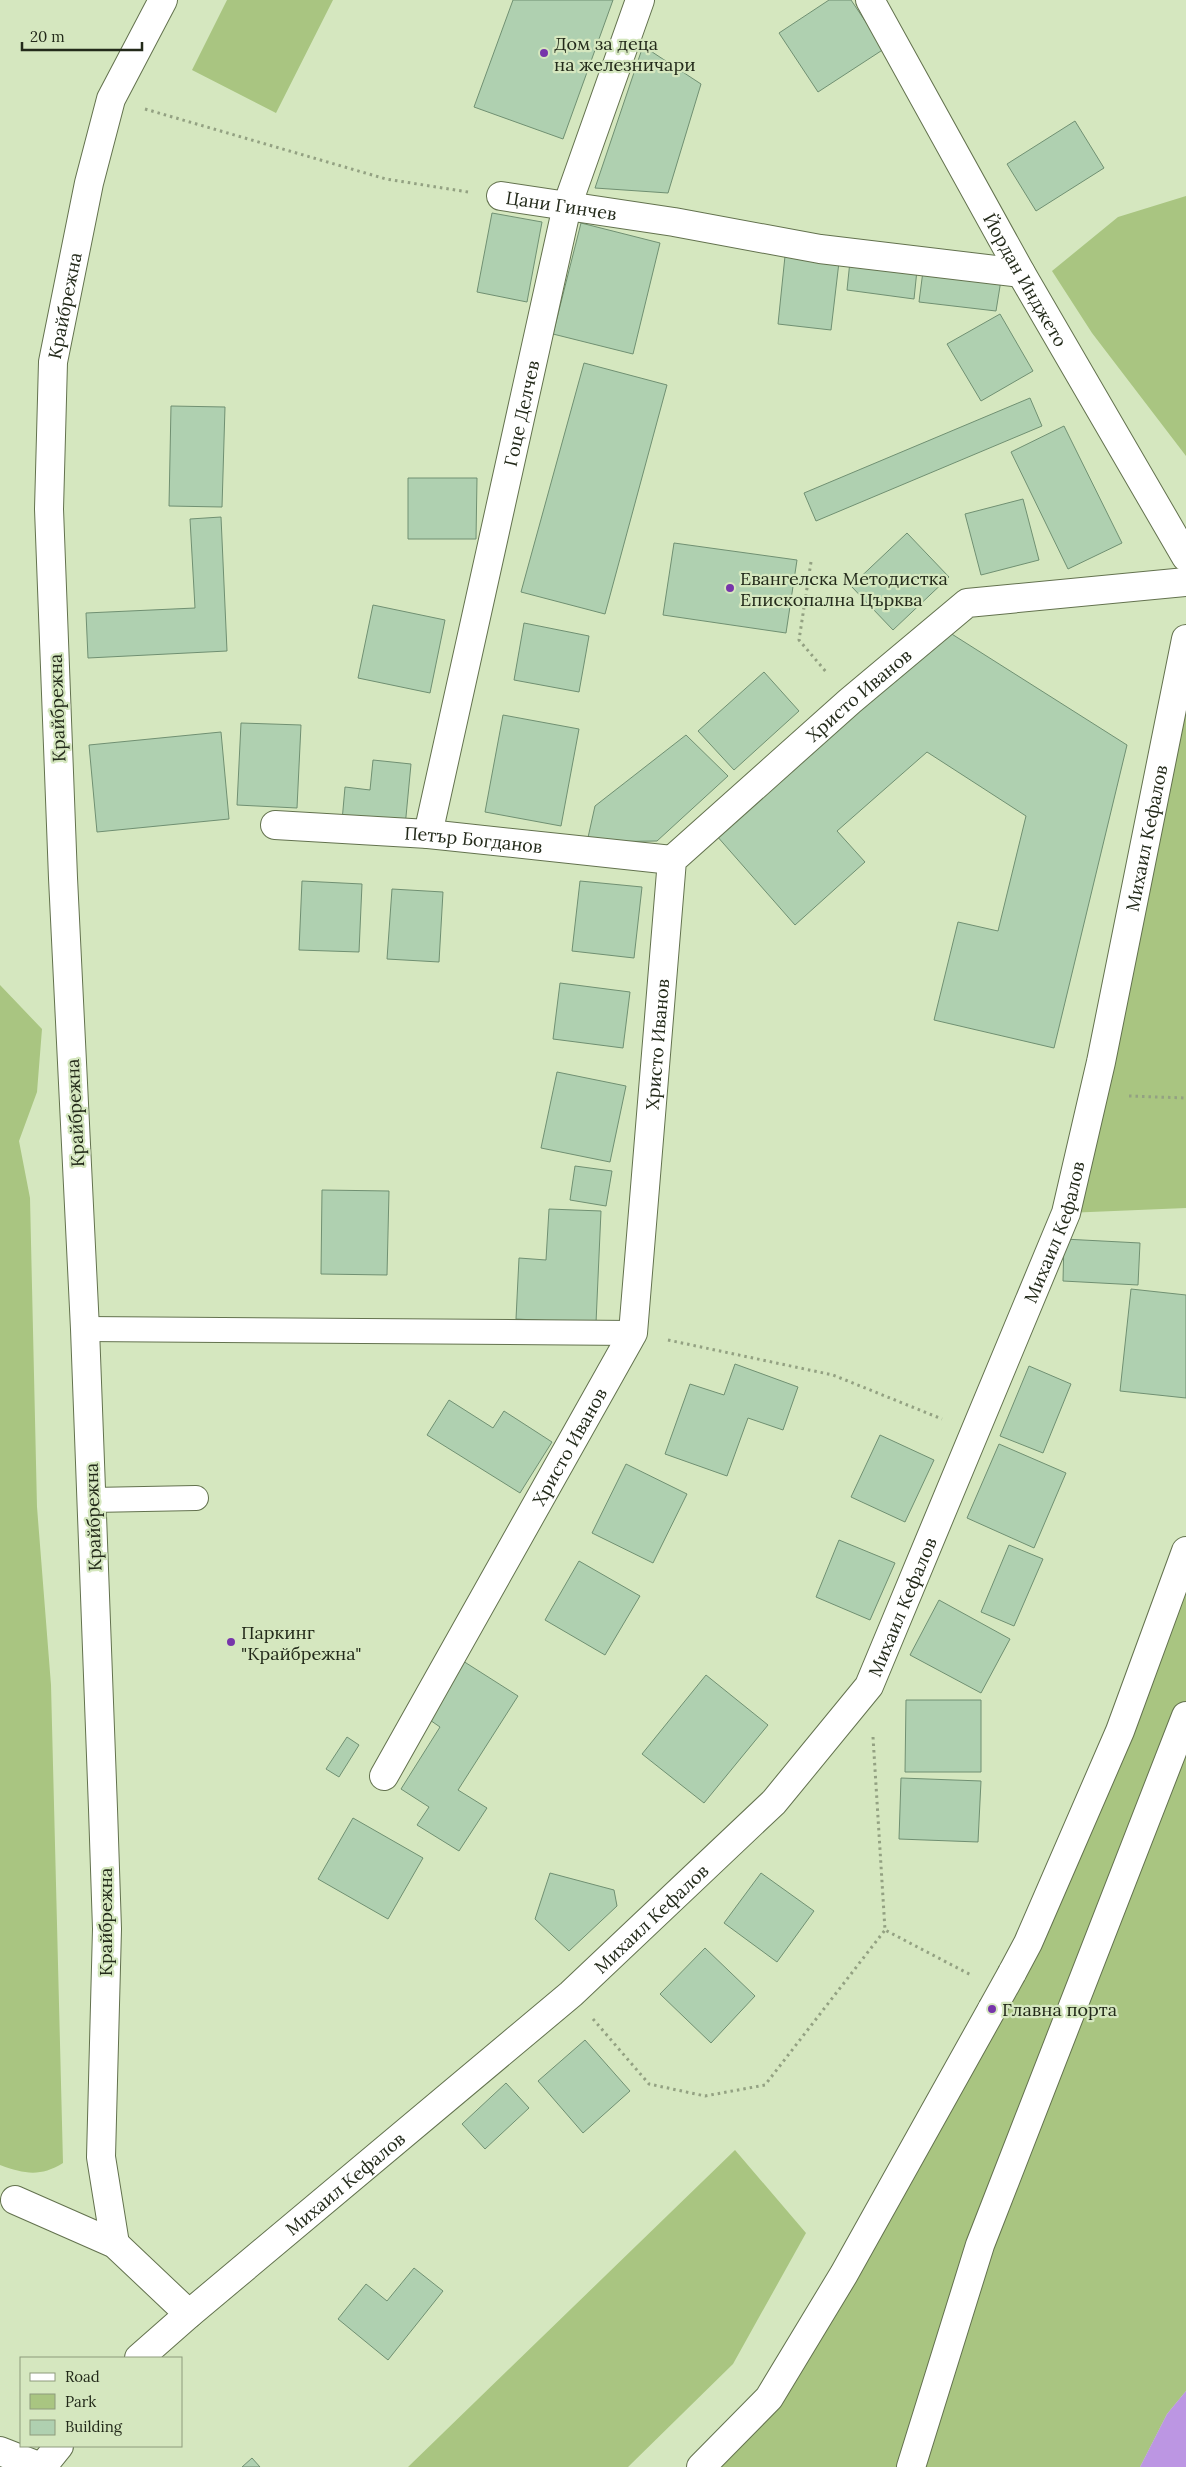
<svg xmlns="http://www.w3.org/2000/svg" width="1186" height="2467" font-family="Lora,serif">
	<style>
		.green { fill: #a9c581 }
		.water { fill: #bc96e3 }
		.building { fill: #afd0b0; stroke: #709072 }
		.lines { fill: none; stroke-linecap: round; stroke-linejoin: round }
		.service-casing { stroke: #63724e; stroke-width: 26 }
		.pedestrian-casing { stroke: #63724e; stroke-width: 30 }
		.minor-casing { stroke: #63724e; stroke-width: 30 }
		.tertiary-casing { stroke: #63724e; stroke-width: 30 }
		.path { stroke: #93a182; stroke-width: 3; stroke-dasharray: 2.5 4; stroke-linecap: butt }
		.service { stroke: #fff; stroke-width: 24 }
		.pedestrian { stroke: #fff; stroke-width: 28 }
		.minor { stroke: #fff; stroke-width: 28 }
		.tertiary { stroke: #fff; stroke-width: 28 }
		.pedestrian-bridge-casing { stroke: #63724e; stroke-width: 30; stroke-linecap: butt }
		.pedestrian-bridge { stroke: #fff; stroke-width: 28 }
		.poi-dot { fill: #7735aa; stroke: #d5e7bf; stroke-width: 2 }
		.labels { text-anchor: middle; dominant-baseline: central; stroke-width: 4.5; stroke-linejoin: round; paint-order: stroke }
		.poi-label { font-size: 18px; fill: #232a1a; stroke: #d5e7bf; text-anchor: start }
		.street-label { font-size: 18px; fill: #232a1a; stroke: #d5e7bf }
	</style>
	<rect width="100%" height="100%" fill="#d5e7bf"/>
	<path class="green" d="M 227,0 L 333,0 L 276,113 L 192,70 Z
		M 1186,196 L 1186,456 L 1092,333 L 1052,271 L 1118,217 Z
		M 1186,639 L 1186,1208 L 1066,1213 Z
		M 0,985 L 42,1029 L 37,1092 L 19,1141 L 30,1198 L 37,1507 L 51,1685 L 63,2163 C 40,2177 25,2174 0,2165 Z
		M 1186,1545 L 1186,2391 L 1167,2414 L 1140,2467 L 713,2467 L 775,2398 L 1015,1947 Z
		M 735,2150 L 806,2233 L 733,2364 L 628,2467 L 408,2467 Z"/>
	<path class="water" d="M 1186,2391 L 1186,2467 L 1140,2467 L 1167,2414 Z"/>
	<path class="building" d="M 513,0 L 613,0 L 563,139 L 474,107 Z
		M 829,0 L 851,0 L 884,49 L 818,92 L 779,33 Z
		M 643,46 L 701,84 L 668,193 L 595,188 Z
		M 1075,121 L 1104,168 L 1036,211 L 1007,164 Z
		M 492,213 L 542,222 L 527,302 L 477,292 Z
		M 581,223 L 660,243 L 633,354 L 553,334 Z
		M 785,256 L 839,262 L 831,330 L 778,324 Z
		M 850,261 L 917,270 L 914,299 L 847,290 Z
		M 923,271 L 1001,280 L 996,311 L 919,302 Z
		M 1000,314 L 1033,371 L 981,401 L 947,344 Z
		M 584,363 L 667,385 L 605,614 L 521,592 Z
		M 1030,398 L 1042,426 L 816,521 L 804,493 Z
		M 171,406 L 225,407 L 222,507 L 169,506 Z
		M 1064,426 L 1122,543 L 1068,569 L 1011,452 Z
		M 408,478 L 477,478 L 476,539 L 408,539 Z
		M 1023,499 L 1039,560 L 981,575 L 965,514 Z
		M 221,517 L 227,651 L 88,658 L 86,613 L 195,608 L 190,519 Z
		M 907,533 L 949,577 L 893,630 L 851,586 Z
		M 674,543 L 797,560 L 786,633 L 663,615 Z
		M 373,605 L 445,620 L 430,693 L 358,678 Z
		M 524,623 L 589,636 L 579,692 L 514,680 Z
		M 947,631 L 1127,745 L 1054,1048 L 934,1020 L 958,922 L 998,931 L 1026,816 L 927,752 L 837,831 L 865,862 L 795,925 L 716,835 Z
		M 764,672 L 799,711 L 734,770 L 698,731 Z
		M 503,715 L 579,729 L 561,826 L 485,812 Z
		M 241,723 L 301,725 L 297,808 L 237,805 Z
		M 221,732 L 229,819 L 97,832 L 89,745 Z
		M 686,735 L 728,776 L 657,841 L 587,842 L 595,806 Z
		M 373,760 L 411,764 L 405,827 L 342,821 L 345,787 L 370,790 Z
		M 302,881 L 362,884 L 359,952 L 299,950 Z
		M 580,881 L 642,887 L 634,958 L 572,951 Z
		M 392,889 L 443,892 L 439,962 L 387,959 Z
		M 560,983 L 630,992 L 623,1048 L 553,1039 Z
		M 557,1072 L 626,1086 L 610,1162 L 541,1148 Z
		M 575,1166 L 612,1171 L 606,1206 L 570,1200 Z
		M 322,1190 L 389,1191 L 387,1275 L 321,1274 Z
		M 549,1209 L 601,1211 L 596,1323 L 516,1319 L 519,1258 L 546,1260 Z
		M 1064,1239 L 1140,1243 L 1138,1285 L 1063,1281 Z
		M 1131,1289 L 1186,1295 L 1186,1398 L 1120,1391 Z
		M 735,1364 L 798,1387 L 783,1430 L 748,1418 L 727,1476 L 665,1454 L 690,1384 L 724,1395 Z
		M 1029,1366 L 1071,1384 L 1043,1453 L 1000,1436 Z
		M 449,1400 L 493,1428 L 504,1411 L 552,1442 L 520,1493 L 427,1435 Z
		M 880,1435 L 934,1460 L 905,1522 L 851,1497 Z
		M 999,1444 L 1066,1473 L 1034,1548 L 967,1518 Z
		M 626,1464 L 687,1494 L 653,1563 L 592,1533 Z
		M 839,1540 L 895,1563 L 870,1620 L 816,1597 Z
		M 1009,1545 L 1043,1559 L 1014,1626 L 981,1612 Z
		M 579,1561 L 640,1596 L 605,1655 L 545,1620 Z
		M 939,1600 L 1010,1639 L 981,1693 L 910,1655 Z
		M 463,1661 L 518,1696 L 458,1790 L 487,1808 L 459,1851 L 417,1825 L 429,1807 L 401,1789 L 440,1727 L 427,1718 Z
		M 706,1675 L 768,1725 L 704,1803 L 642,1754 Z
		M 906,1700 L 981,1700 L 981,1772 L 905,1772 Z
		M 347,1737 L 359,1745 L 339,1777 L 326,1769 Z
		M 901,1778 L 981,1781 L 978,1842 L 899,1839 Z
		M 353,1818 L 423,1858 L 388,1919 L 318,1879 Z
		M 550,1873 L 614,1890 L 617,1906 L 569,1951 L 535,1919 Z
		M 761,1873 L 814,1911 L 777,1962 L 724,1923 Z
		M 705,1948 L 755,1996 L 711,2043 L 660,1994 Z
		M 585,2040 L 630,2091 L 583,2133 L 538,2081 Z
		M 506,2083 L 529,2108 L 485,2149 L 462,2124 Z
		M 414,2268 L 443,2291 L 388,2360 L 338,2319 L 366,2284 L 387,2301 Z
		M 252,2458 L 260,2467 L 242,2467 Z"/>
	<g class="lines">
		<g class="service-casing">
			<path id="service" d="M 85,1329 L 633,1333
				M 92,1500 L 196,1498"/>
		</g>
		<g class="pedestrian-casing">
			<path id="pedestrian" d="M 1012,1973 L 1028,1943 L 1120,1731 L 1186,1551
				M 701,2467 L 769,2398 L 844,2274 L 992,2009"/>
		</g>
		<g class="minor-casing">
			<g id="minor">
				<path id="s1" d="M 870,0 L 1021,273 L 1186,557"/>
				<path id="s2" d="M 501,196 L 674,222 L 820,249 L 1021,273"/>
				<path id="s3" d="M 275,825 L 428,834 L 672,860"/>
				<path id="s4" d="M 428,834 L 567,206 L 640,0"/>
				<path id="s5" d="M 384,1776 L 633,1333 L 672,860 L 850,701 L 967,603 L 1186,582"/>
				<path d="M 15,2200 L 115,2244 L 189,2314"/>
				<path id="s6" d="M 115,2244 L 101,2157 L 107,1929 L 103,1809 L 85,1329 L 63,878 L 49,509 L 53,362 L 89,183 L 111,99 L 163,0"/>
			</g>
		</g>
		<g class="tertiary-casing">
			<g id="tertiary">
				<path id="s7" d="M 139,2358 L 189,2314 L 571,1994 L 774,1802 L 869,1686 L 1066,1213 L 1101,1062 L 1186,639"/>
				<path d="M 0,2451 L 41,2467"/>
				<path d="M 42,2467 L 59,2446"/>
				<path d="M 911,2467 L 980,2245 L 1186,1716"/>
			</g>
		</g>
		<path class="path" d="M 145,109 L 386,179 L 468,192
			M 811,562 L 799,640 L 827,673
			M 1129,1096 L 1186,1098
			M 668,1340 L 833,1375 L 942,1419
			M 873,1737 L 885,1930 L 971,1975
			M 593,2019 L 649,2084 L 705,2096 L 765,2085 L 885,1930"/>
		<use href="#service" class="service"/>
		<use href="#pedestrian" class="pedestrian"/>
		<use href="#minor" class="minor"/>
		<use href="#tertiary" class="tertiary"/>
		<g class="pedestrian-bridge-casing">
			<path id="pedestrian-bridge" d="M 992,2009 L 1012,1973"/>
		</g>
		<use href="#pedestrian-bridge" class="pedestrian-bridge"/>
	</g>
	<g class="poi-dot">
		<circle cx="544" cy="53" r="5"/>
		<circle cx="730" cy="588" r="5"/>
		<circle cx="231" cy="1642" r="5"/>
		<circle cx="992" cy="2009" r="5"/>
	</g>
	<g class="labels">
		<g class="poi-label">
			<text x="554" y="43">Дом за деца<tspan x="554" dy="21">на железничари</tspan></text>
			<text x="740" y="578">Евангелска Методистка<tspan x="740" dy="21">Епископална Църква</tspan></text>
			<text x="241" y="1632">Паркинг<tspan x="241" dy="21">"Крайбрежна"</tspan></text>
			<text x="1002" y="2009">Главна порта</text>
		</g>
		<g class="street-label">
			<text stroke="none"><textPath href="#s2" startOffset="61">Цани Гинчев</textPath></text>
			<text stroke="none"><textPath href="#s1" startOffset="320">Йордан Инджето</textPath></text>
			<text stroke="none"><textPath href="#s6" startOffset="1942">Крайбрежна</textPath></text>
			<text stroke="none"><textPath href="#s4" startOffset="431">Гоце Делчев</textPath></text>
			<text stroke="none"><textPath href="#s5" startOffset="1232">Христо Иванов</textPath></text>
			<text transform="translate(57 708) rotate(-92)">Крайбрежна</text>
			<text stroke="none"><textPath href="#s7" startOffset="1890">Михаил Кефалов</textPath></text>
			<text stroke="none"><textPath href="#s3" startOffset="199">Петър Богданов</textPath></text>
			<text stroke="none"><textPath href="#s5" startOffset="798">Христо Иванов</textPath></text>
			<text transform="translate(75 1113) rotate(-93)">Крайбрежна</text>
			<text stroke="none"><textPath href="#s7" startOffset="1485">Михаил Кефалов</textPath></text>
			<text stroke="none"><textPath href="#s5" startOffset="378">Христо Иванов</textPath></text>
			<text transform="translate(93 1517) rotate(-92)">Крайбрежна</text>
			<text stroke="none"><textPath href="#s7" startOffset="1080">Михаил Кефалов</textPath></text>
			<text stroke="none"><textPath href="#s7" startOffset="675">Михаил Кефалов</textPath></text>
			<text transform="translate(105 1922) rotate(-90)">Крайбрежна</text>
			<text stroke="none"><textPath href="#s7" startOffset="270">Михаил Кефалов</textPath></text>
		</g>
	</g>
	<rect x="20" y="2357" width="162" height="90" fill="#d5e7bf" stroke="#8e9b7d"/>
	<rect x="30" y="2373" width="25" height="8" fill="#ffffff" stroke="#8e9b7d"/>
	<text x="65" y="2382" font-size="15" fill="#232a1a">Road</text>
	<rect x="30" y="2394" width="25" height="15" fill="#a9c581" stroke="#8e9b7d"/>
	<text x="65" y="2407" font-size="15" fill="#232a1a">Park</text>
	<rect x="30" y="2420" width="25" height="15" fill="#afd0b0" stroke="#8e9b7d"/>
	<text x="65" y="2432" font-size="15" fill="#232a1a">Building</text>
	<path d="M22 42v8h120v-8" fill="none" stroke="#232a1a" stroke-width="2.5"/>
	<text x="30" y="42" font-size="15" fill="#232a1a" stroke="#d5e7bf" stroke-width="4" paint-order="stroke">20 m</text>
</svg>
